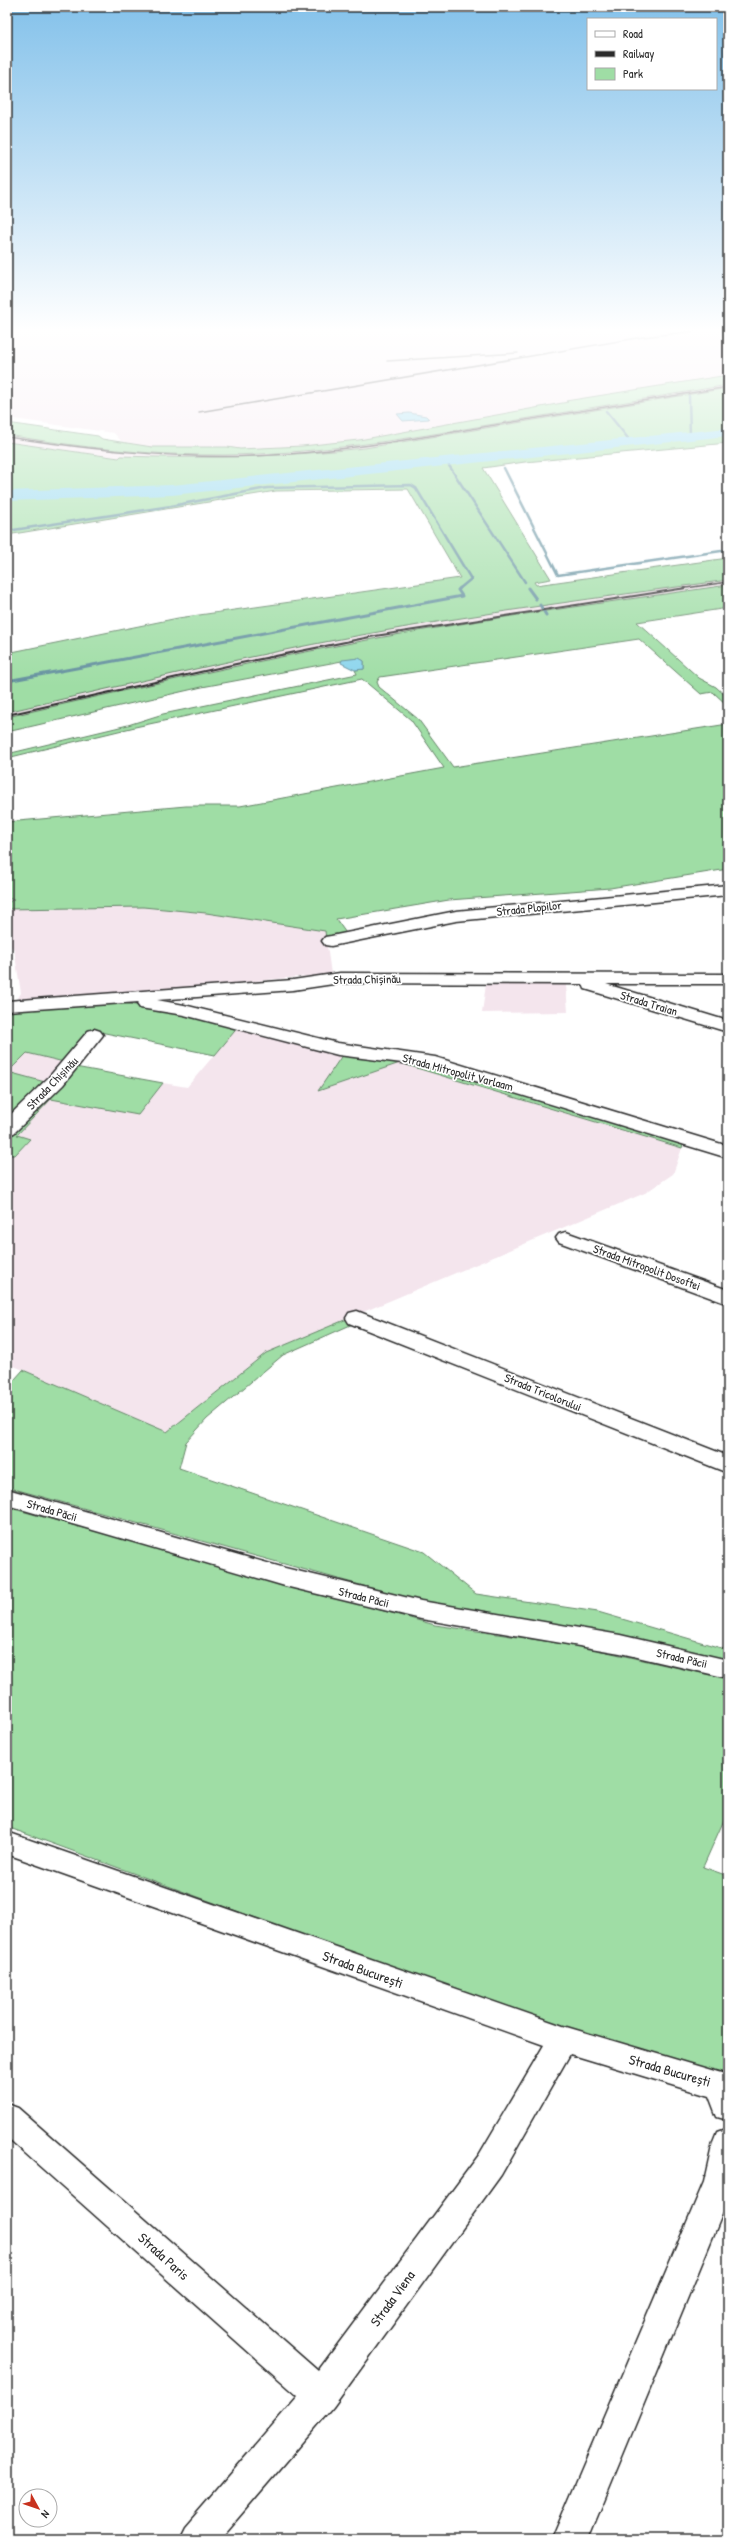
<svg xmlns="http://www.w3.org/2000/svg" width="735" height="2546" font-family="'Patrick Hand',sans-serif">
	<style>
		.built { fill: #f4e5ed }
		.green { fill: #9fdda5; stroke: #658468 }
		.water { fill: #8cd5ed; stroke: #65919f }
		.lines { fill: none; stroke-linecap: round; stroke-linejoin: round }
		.stream-far1 { stroke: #65919f; stroke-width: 2.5 }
		.stream { stroke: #65919f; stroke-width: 3 }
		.river { fill: #8cd5ed; fill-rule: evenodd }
		.minor-casing { stroke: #2b2b2b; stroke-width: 3 }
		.minor { fill: #fff; fill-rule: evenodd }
		.rail-far1 { stroke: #2b2b2b; stroke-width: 1.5 }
		.rail { stroke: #2b2b2b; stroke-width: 2 }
		.labels { text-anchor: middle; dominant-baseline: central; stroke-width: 3.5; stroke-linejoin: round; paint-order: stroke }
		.street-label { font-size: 12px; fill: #2b2b2b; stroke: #fff }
		.near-street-label { font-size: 14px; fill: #2b2b2b; stroke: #fff }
	</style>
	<rect width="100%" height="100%" fill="#fff"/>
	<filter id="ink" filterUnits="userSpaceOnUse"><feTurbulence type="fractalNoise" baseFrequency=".025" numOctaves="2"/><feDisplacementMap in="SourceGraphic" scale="8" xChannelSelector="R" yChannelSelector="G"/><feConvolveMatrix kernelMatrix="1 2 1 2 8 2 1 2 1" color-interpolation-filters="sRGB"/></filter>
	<g filter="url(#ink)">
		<path class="built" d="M 7,331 L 728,331 L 728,395 L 272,463 L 145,461 L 7,442 L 7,431 L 150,447 L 121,441 L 114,433 L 7,418 Z
			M 728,571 L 728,599 L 490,635 L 342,660 L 202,687 L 7,731 L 7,688 L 528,600 Z
			M 89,906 L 143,907 L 206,913 L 325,931 L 331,974 L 29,1002 L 18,998 L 21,993 L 14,949 L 7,943 L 7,909 Z
			M 486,984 L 566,985 L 568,1012 L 482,1013 Z
			M 239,1026 L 343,1054 L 319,1091 L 400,1063 L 682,1148 L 673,1174 L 645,1193 L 266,1353 L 167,1432 L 14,1366 L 7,1374 L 7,1155 L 15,1155 L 30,1139 L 16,1136 L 51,1099 L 138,1114 L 163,1083 L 187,1087 Z
			M 27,1053 L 64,1062 L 45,1082 L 8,1073 Z"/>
		<path class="green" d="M 728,375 L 728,385 C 650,398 572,411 494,424 C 404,439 316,454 225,455 C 152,456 79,447 7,435 L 7,423 L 98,436 L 102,439 L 152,447 L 227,447 L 240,449 L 302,446 L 359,440 L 568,402 L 566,401 Z
			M 728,388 L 728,443 L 525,462 L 483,468 L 551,579 L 534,582 L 536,585 L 728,558 L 728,580 C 604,597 480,613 356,636 C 239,658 123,685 7,712 L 7,653 L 178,618 L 460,578 L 408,489 L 276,491 L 7,535 L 7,442 L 119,458 L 121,456 C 203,459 283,457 365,448 Z
			M 728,585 L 728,608 L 637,622 L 699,678 L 716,687 L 728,698 L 728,706 L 713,692 L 701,694 L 639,639 L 380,677 L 377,682 L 379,687 L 418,719 L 453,767 L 728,724 L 728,869 L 610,888 L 449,900 L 336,919 L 348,936 L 326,939 L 325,931 L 206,913 L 143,907 L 7,909 L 7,903 L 14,899 L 7,899 L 7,822 L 186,806 L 240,806 L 444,768 L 411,720 L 362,679 L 135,727 L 7,758 L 7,754 L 128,725 L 163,714 L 357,674 L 355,670 L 364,669 L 364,661 L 358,658 L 202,687 L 7,732 L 7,717 C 130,689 254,661 378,638 C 494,617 611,602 728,585 Z
			M 114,1002 L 186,1012 L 239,1026 L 215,1055 L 95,1031 L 64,1062 L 27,1053 L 8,1072 L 45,1082 L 7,1121 L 7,1008 Z
			M 343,1054 L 425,1063 L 684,1141 L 682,1148 L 400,1063 L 318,1091 Z
			M 75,1067 L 163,1083 L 138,1115 L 51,1099 L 17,1135 L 30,1139 L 15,1155 L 7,1155 L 7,1136 Z
			M 347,1319 L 355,1323 L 283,1355 L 207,1419 L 186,1442 L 179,1468 L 424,1552 L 476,1594 L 598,1612 L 728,1650 L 728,1663 L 608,1633 L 432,1605 L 7,1487 L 7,1388 L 23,1370 L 167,1432 L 266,1353 Z
			M 7,1507 L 435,1625 L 580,1646 L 728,1679 L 728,1811 L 703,1867 L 728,1876 L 728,2084 L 518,2014 L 7,1827 Z"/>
		<path class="water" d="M 409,413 L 426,416 L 429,419 L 403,421 L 397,414 Z
			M 359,658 L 364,661 L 364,669 L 355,670 L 341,663 L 342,660 Z"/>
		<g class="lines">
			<path class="stream-far1" d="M 689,396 L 690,436
				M 606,411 L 631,442
				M 446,461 L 525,582
				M 504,468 L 558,575 L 728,550
				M 7,531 L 171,506 L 267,488 L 411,485 L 416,488 L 471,579 L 459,589"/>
			<path class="stream" d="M 528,588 L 536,599
				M 540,605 L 546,615
				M 7,681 L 462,596 L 458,590 L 460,588"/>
			<path class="river" d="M 728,428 L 728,436 L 172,495 L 7,501 L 7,491 L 172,485 Z"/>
			<g class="minor-casing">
				<path id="minor" d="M 728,885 L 728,895 L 456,921 L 331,946 L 325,945 L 322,941 L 325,937 L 331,936 L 456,911 Z
					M 340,973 L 728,974 L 728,984 L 606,984 L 728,1021 L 728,1032 L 585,989 L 583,984 L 340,983 L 293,990 L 157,1000 L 184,1005 L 338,1043 L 435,1057 L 728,1146 L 728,1158 L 426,1066 L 338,1055 L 184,1015 L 140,1008 L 137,1004 L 139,1002 L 7,1011 L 7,1001 L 293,980 Z
					M 94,1029 L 100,1031 L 103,1035 L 63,1085 L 14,1133 L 7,1135 L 7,1118 L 49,1077 L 88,1031 Z
					M 566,1232 L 728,1290 L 728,1304 L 559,1242 L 556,1238 L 559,1234 Z
					M 357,1311 L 728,1456 L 728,1473 L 349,1323 L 346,1318 L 349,1313 Z
					M 7,1489 L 285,1568 L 421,1601 L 620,1635 L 728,1660 L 728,1678 L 620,1653 L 421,1619 L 285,1586 L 7,1505 Z
					M 7,1832 L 563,2026 L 728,2075 L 728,2120 L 717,2117 L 709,2096 L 570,2054 L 501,2175 L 333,2407 L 220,2539 L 179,2539 L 185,2527 L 298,2396 L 7,2137 L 7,2104 L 18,2108 L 318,2371 L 479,2155 L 544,2045 L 7,1854 Z
					M 728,2128 L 728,2200 L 588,2539 L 552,2539 L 704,2182 L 713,2142 L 717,2132 Z"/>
			</g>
			<use href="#minor" class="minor"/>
			<path class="rail-far1" d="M 387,361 L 518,353
				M 199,412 L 643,337 L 696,331
				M 7,437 C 89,449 171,459 254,456 C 331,453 407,440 483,427 C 564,414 646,400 728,387
				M 679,589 L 728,582"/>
			<path class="rail" d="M 7,715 L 236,664 L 375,636 L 686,588"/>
		</g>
	</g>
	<linearGradient id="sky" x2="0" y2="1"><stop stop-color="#83c1ea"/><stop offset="0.48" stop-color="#fff"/><stop offset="1" stop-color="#fff" stop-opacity="0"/></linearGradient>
	<rect width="735" height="687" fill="url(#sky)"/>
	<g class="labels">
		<g class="street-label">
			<text transform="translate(529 908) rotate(-6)">Strada Plopilor</text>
			<text transform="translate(367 979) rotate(-1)">Strada Chișinău</text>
			<text transform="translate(649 1003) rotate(17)">Strada Traian</text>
			<text transform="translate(458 1072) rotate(15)">Strada Mitropolit Varlaam</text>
			<text transform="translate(52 1083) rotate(-46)">Strada Chișinău</text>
			<text transform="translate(647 1267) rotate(20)">Strada Mitropolit Dosoftei</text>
			<text transform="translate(543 1392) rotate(22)">Strada Tricolorului</text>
			<text transform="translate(52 1510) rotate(16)">Strada Păcii</text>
			<text transform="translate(364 1597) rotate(14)">Strada Păcii</text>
			<text transform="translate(682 1658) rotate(13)">Strada Păcii</text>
		</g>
		<g class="near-street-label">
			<text transform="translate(363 1969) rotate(20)">Strada București</text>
			<text transform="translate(670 2070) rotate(16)">Strada București</text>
			<text transform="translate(164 2256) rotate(42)">Strada Paris</text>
			<text transform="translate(392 2298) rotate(-54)">Strada Viena</text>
		</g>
	</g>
	<rect width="735" height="2546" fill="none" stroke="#fff" stroke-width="24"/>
	<rect x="12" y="12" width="711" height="2522" fill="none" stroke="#2b2b2b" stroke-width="1.5" filter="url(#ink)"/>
	<rect x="587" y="18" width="130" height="72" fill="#ffffff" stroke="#aaaaaa"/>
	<rect x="595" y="31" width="20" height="6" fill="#ffffff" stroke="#aaaaaa"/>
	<text x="623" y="38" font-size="12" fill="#2b2b2b">Road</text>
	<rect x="595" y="51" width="20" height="6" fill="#2b2b2b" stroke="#aaaaaa"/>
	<text x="623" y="58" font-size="12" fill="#2b2b2b">Railway</text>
	<rect x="595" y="68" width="20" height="12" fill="#9fdda5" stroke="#aaaaaa"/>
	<text x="623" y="78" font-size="12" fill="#2b2b2b">Park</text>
	<g transform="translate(38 2508) rotate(130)"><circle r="19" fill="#ffffff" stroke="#aaaaaa"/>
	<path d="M0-3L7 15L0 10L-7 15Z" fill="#c8321e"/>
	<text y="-6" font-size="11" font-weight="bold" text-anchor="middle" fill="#2b2b2b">N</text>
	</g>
</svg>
